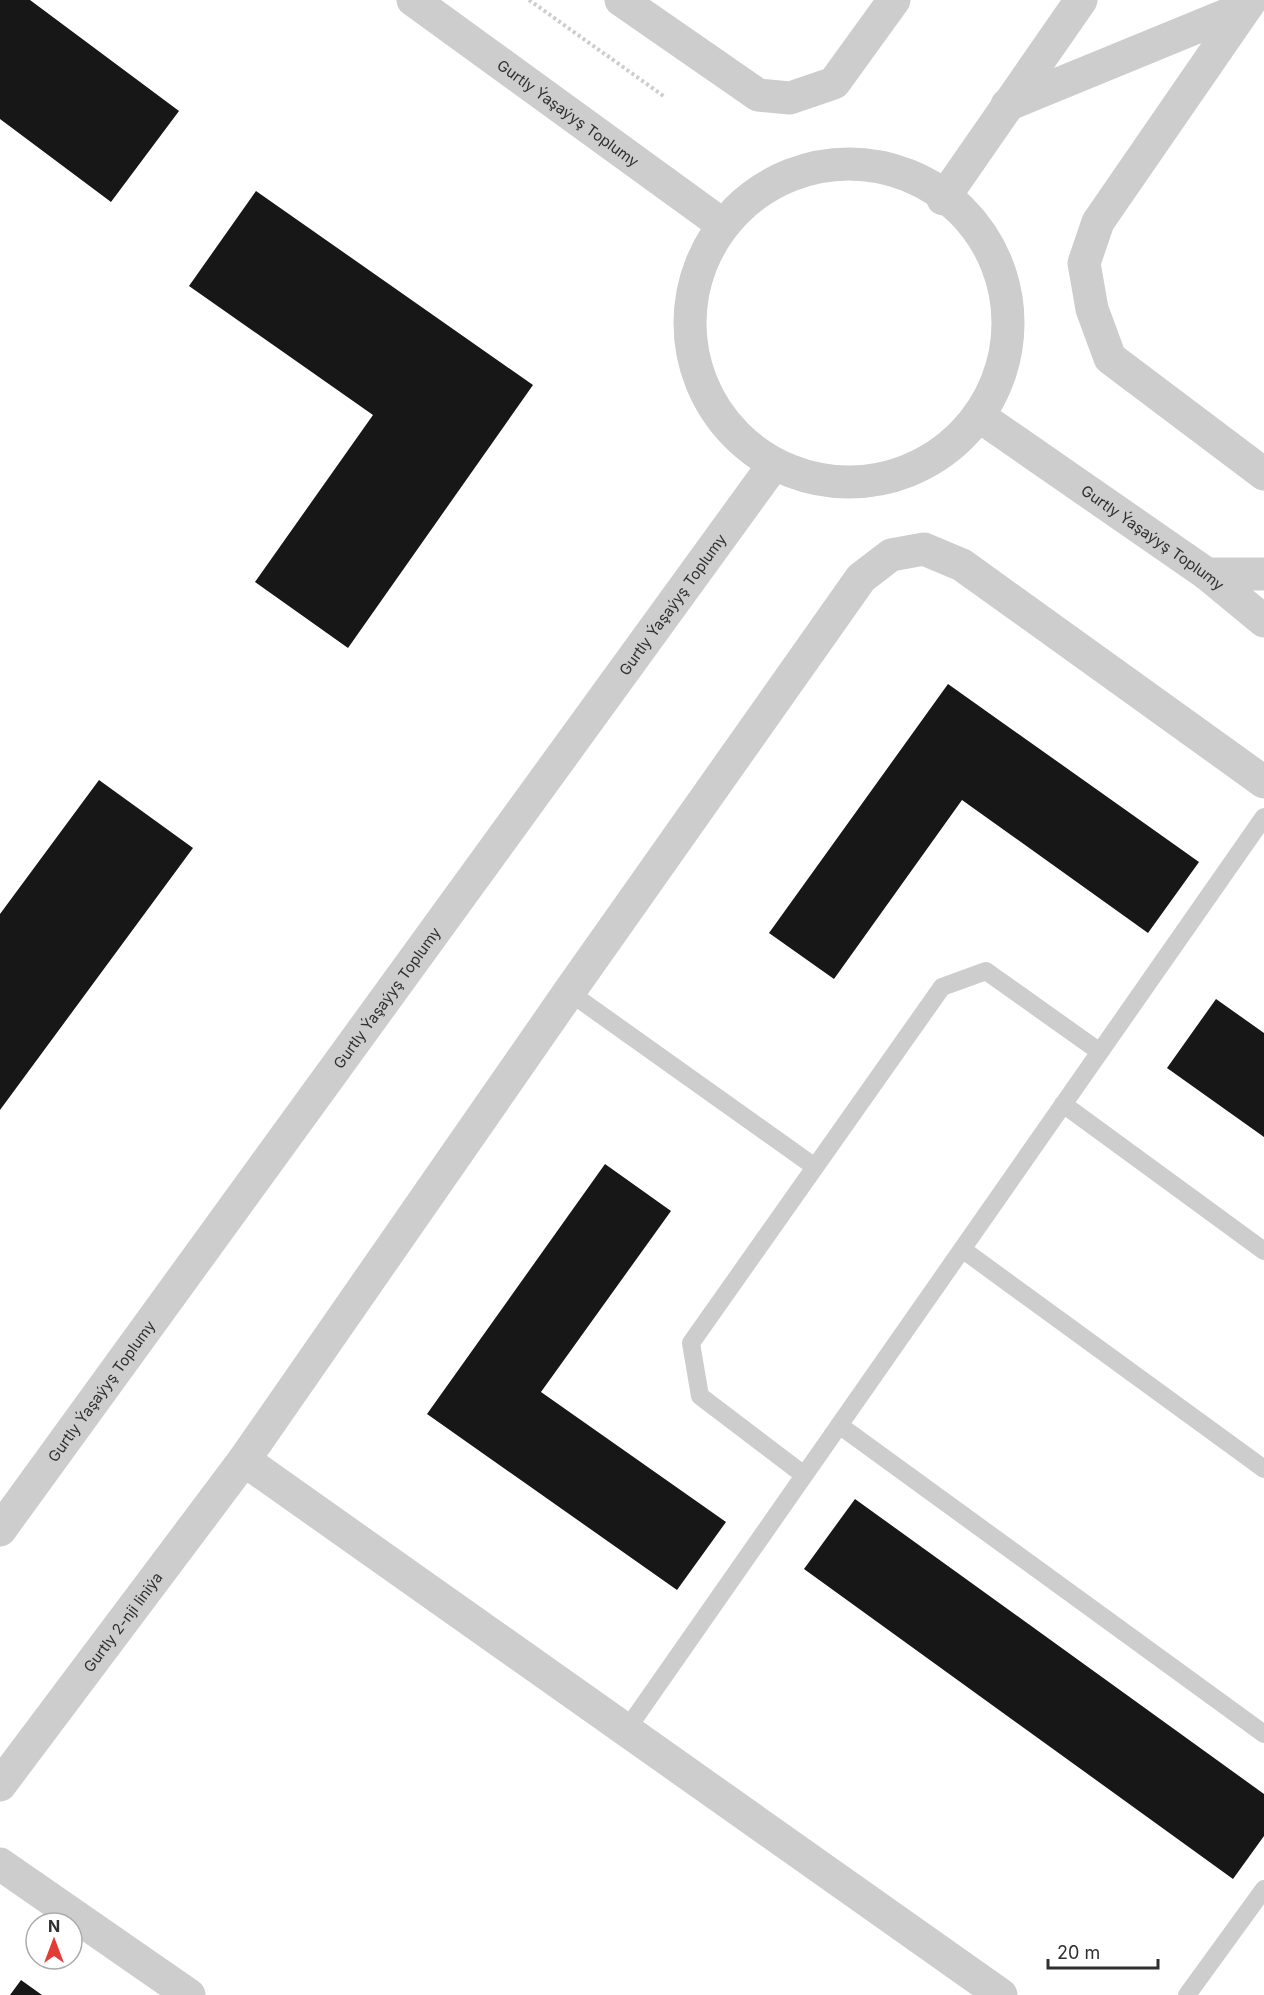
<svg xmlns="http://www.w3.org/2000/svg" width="1264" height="1995" font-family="Inter,sans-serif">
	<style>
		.building { fill: #171717 }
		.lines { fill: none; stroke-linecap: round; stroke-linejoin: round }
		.path { stroke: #cdcdcd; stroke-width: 4; stroke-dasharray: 3 3; stroke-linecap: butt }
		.service { stroke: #cdcdcd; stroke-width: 18 }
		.minor { stroke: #cdcdcd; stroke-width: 33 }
		.tertiary { stroke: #cdcdcd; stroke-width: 33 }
		.labels { text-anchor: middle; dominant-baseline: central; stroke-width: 6; stroke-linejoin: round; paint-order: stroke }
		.street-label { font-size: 15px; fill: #303030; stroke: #fff }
	</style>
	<rect width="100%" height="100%" fill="#fff"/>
	<path class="building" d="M 0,0 L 30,0 L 179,111 L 111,202 L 0,119 Z
		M 256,191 L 533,385 L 348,648 L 255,582 L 373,415 L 189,286 Z
		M 948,684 L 1199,862 L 1148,933 L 962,800 L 834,979 L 769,933 Z
		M 99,780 L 193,848 L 0,1110 L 0,914 Z
		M 1216,999 L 1264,1033 L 1264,1137 L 1167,1068 Z
		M 605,1164 L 671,1211 L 541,1392 L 726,1522 L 677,1590 L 427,1414 Z
		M 855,1499 L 1264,1794 L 1264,1836 L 1233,1879 L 804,1569 Z
		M 21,1980 L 42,1995 L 10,1995 Z"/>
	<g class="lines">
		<path class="path" d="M 529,0 L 665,97"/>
		<path class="service" d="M 569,992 L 815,1167
			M 1063,1104 L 1264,1251
			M 962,1249 L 1264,1469
			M 839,1425 L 1264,1734
			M 804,1475 L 700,1396 L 691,1343 L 942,987 L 986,971 L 1100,1052
			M 627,1729 L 1264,817
			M 1187,1995 L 1264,1889"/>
		<g class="minor">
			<path d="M 621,0 L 758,95 L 790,98 L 834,83 L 894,0"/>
			<path d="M 1251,0 L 1098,222 L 1084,263 L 1092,309 L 1110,358 L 1264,474"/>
			<path d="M 244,1460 L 1001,1995"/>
			<path id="s1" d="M 0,1785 L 244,1460 L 569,992 L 861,578 L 891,555 L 924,549 L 962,565 L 1264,782"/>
			<path d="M 0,1864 L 189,1995"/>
		</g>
		<g class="tertiary">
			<path id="s2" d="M 413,0 L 723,225"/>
			<path d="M 1007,105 L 1246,7"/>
			<circle cx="849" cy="323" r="159"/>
			<path d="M 943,199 L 1081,0"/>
			<path id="s3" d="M 979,416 L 1207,574 L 1264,621"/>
			<path d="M 1207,574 L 1264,574"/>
			<path id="s4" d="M 0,1530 L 774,464"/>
		</g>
	</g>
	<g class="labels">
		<g class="street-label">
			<text stroke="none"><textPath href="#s2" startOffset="192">Gurtly Ýaşaýyş Toplumy</textPath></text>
			<text stroke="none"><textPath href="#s3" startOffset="212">Gurtly Ýaşaýyş Toplumy</textPath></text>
			<text stroke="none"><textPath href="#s4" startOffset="1144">Gurtly Ýaşaýyş Toplumy</textPath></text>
			<text stroke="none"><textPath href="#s4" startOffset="658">Gurtly Ýaşaýyş Toplumy</textPath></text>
			<text stroke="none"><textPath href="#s4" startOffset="172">Gurtly Ýaşaýyş Toplumy</textPath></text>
			<text stroke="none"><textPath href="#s1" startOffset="204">Gurtly 2-nji liniýa</textPath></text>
		</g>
	</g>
	<g transform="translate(54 1941)"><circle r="28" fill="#ffffff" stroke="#acacac" stroke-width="1.5"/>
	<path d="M0-4.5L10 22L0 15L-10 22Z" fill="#e43b35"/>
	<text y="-9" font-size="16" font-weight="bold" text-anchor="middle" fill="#303030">N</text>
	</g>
	<path d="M1048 1959v9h110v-9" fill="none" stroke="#303030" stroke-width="3"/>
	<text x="1057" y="1959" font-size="18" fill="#303030" stroke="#ffffff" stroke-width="4.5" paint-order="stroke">20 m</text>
</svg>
